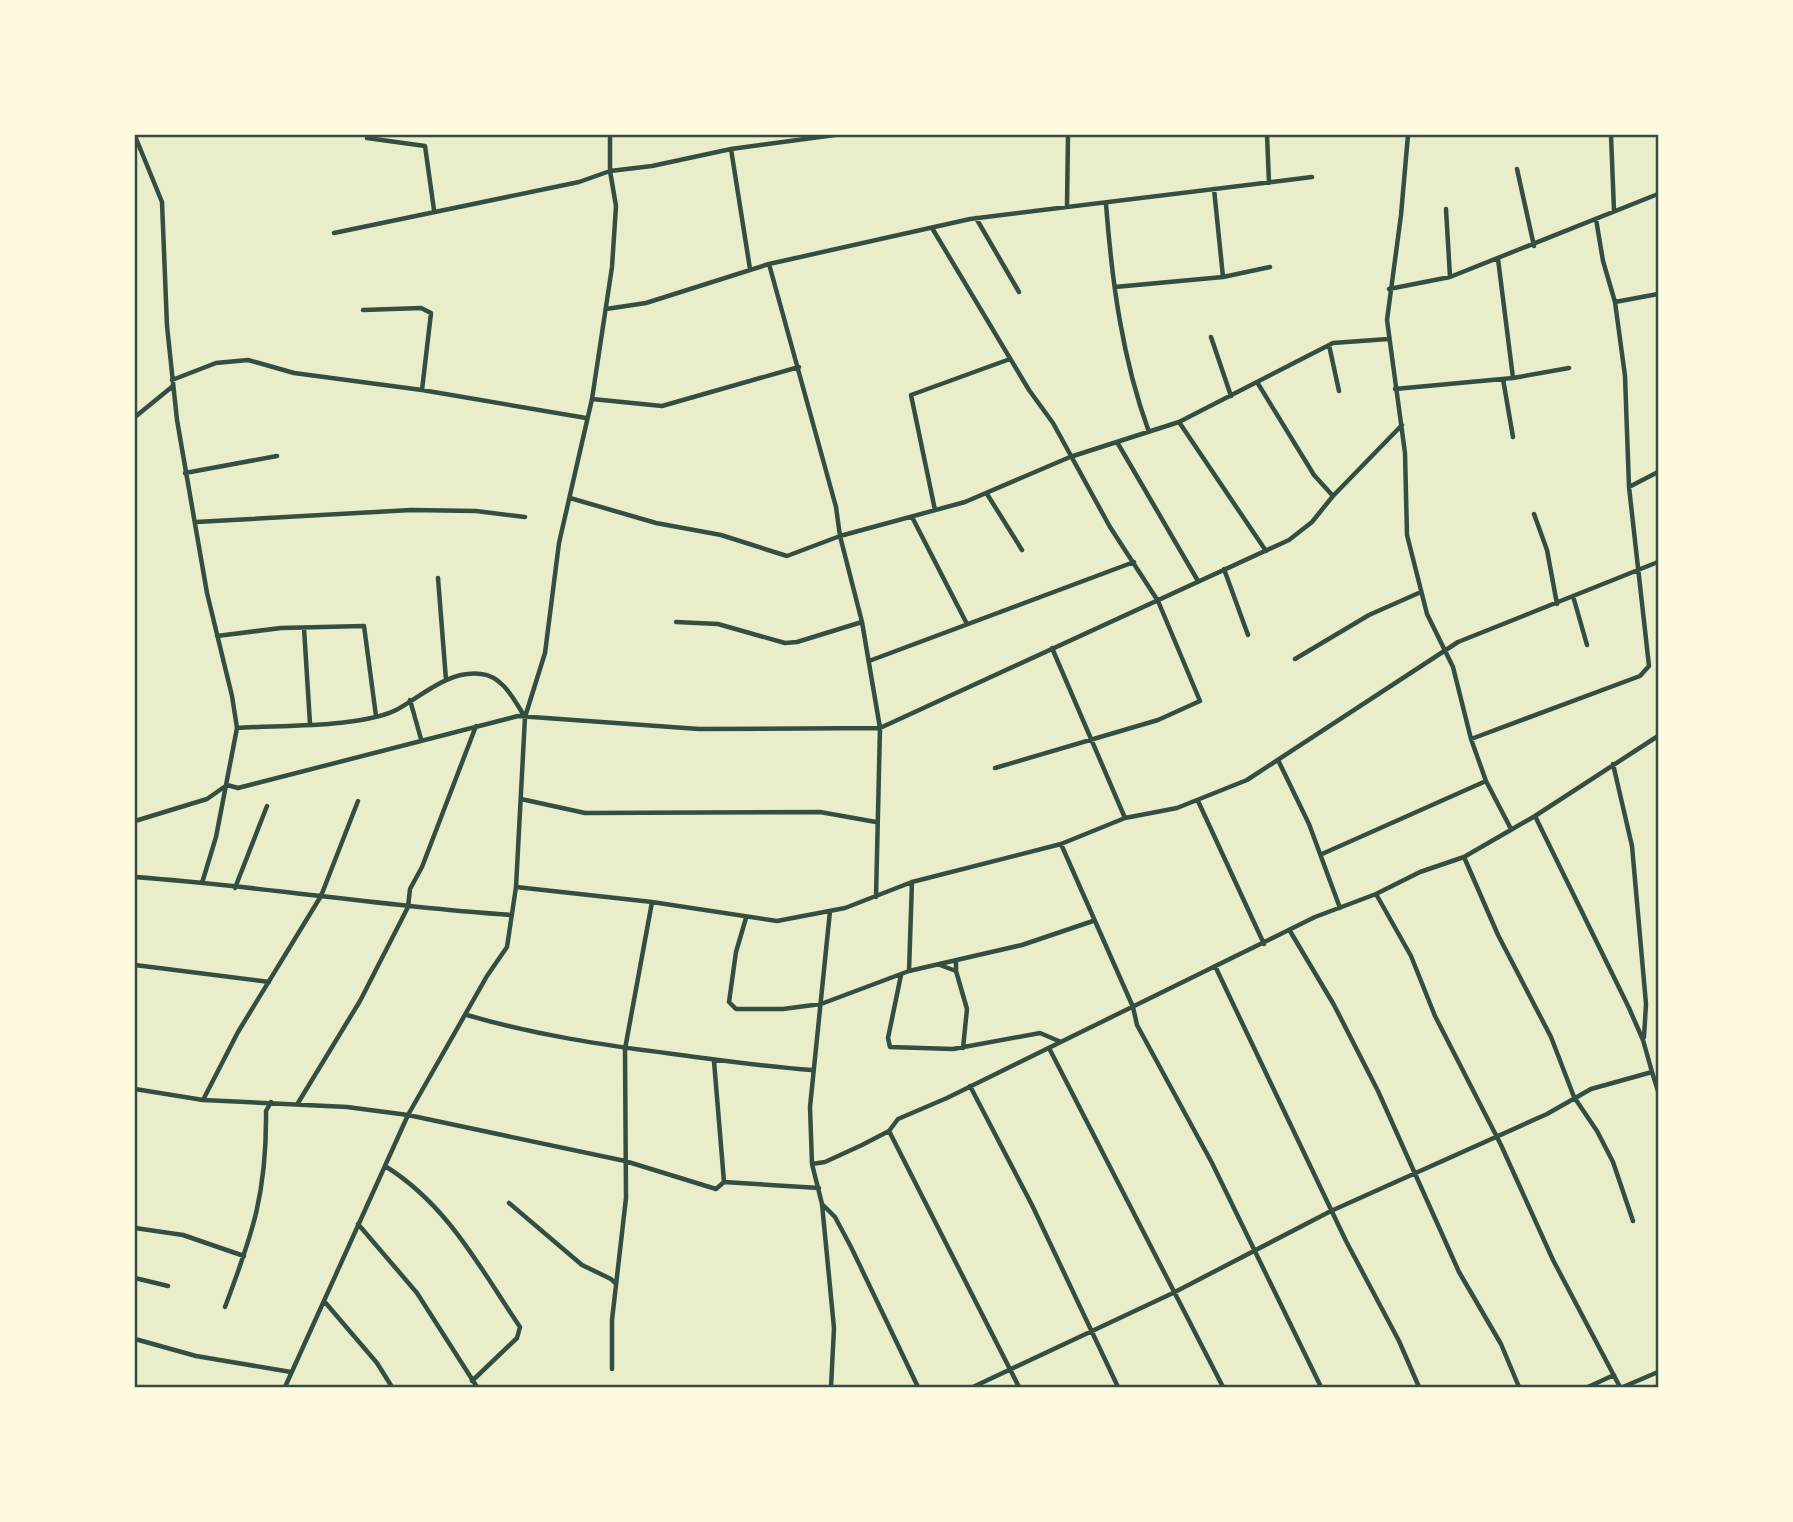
<svg xmlns="http://www.w3.org/2000/svg" width="1793" height="1522" font-family="'Source Sans 3',sans-serif">
	<style>
		.lines { fill: none; stroke-linecap: round; stroke-linejoin: round }
		.minor { stroke: #344e41; stroke-width: 4.5 }
		.neatline { fill: none; stroke: #344e41; stroke-width: 2.5 }
	</style>
	<rect width="100%" height="100%" fill="#e9edc9"/>
	<g class="lines">
		<path class="minor" d="M 1267,135 L 1269,183
			M 1408,135 L 1401,215 L 1387,320 L 1405,453 L 1407,535 L 1427,614 L 1453,667 L 1471,739 L 1486,781 L 1511,829
			M 1611,135 L 1614,211
			M 135,136 L 162,202 L 167,326 L 177,420 L 207,593 L 232,696 L 237,728 L 216,837 L 202,883
			M 367,138 L 425,146 L 434,210
			M 731,149 L 750,269
			M 1517,169 L 1534,246
			M 1214,189 L 1223,277
			M 1106,204 C 1112,282 1122,358 1149,432
			M 1067,206 L 1068,135
			M 1446,209 L 1450,277
			M 976,218 L 1019,292
			M 932,228 L 1029,390 L 1053,423 L 1110,527 L 1158,601 L 1200,701 L 1158,720 L 995,768
			M 334,233 L 579,182 L 610,171 L 652,166 L 731,149 L 835,135
			M 1498,259 L 1513,378
			M 769,264 L 836,507 L 840,536 L 862,622 L 880,728 L 876,897
			M 1115,287 L 1223,277 L 1270,267
			M 1389,289 L 1450,277 L 1658,194
			M 1615,302 L 1658,294
			M 606,309 L 646,303 L 769,264 L 970,219 L 1312,177
			M 363,310 L 421,308 L 431,313 L 422,390
			M 1211,337 L 1231,396
			M 1329,345 L 1339,391
			M 1503,379 L 1513,437
			M 172,380 L 216,363 L 248,360 L 294,373 L 422,390 L 586,418
			M 1257,382 L 1314,475 L 1333,496
			M 1395,389 L 1513,378 L 1569,368
			M 592,399 L 662,406 L 799,367
			M 135,417 L 173,386
			M 1179,422 L 1266,551
			M 1117,442 L 1198,581
			M 185,473 L 277,456
			M 1629,487 L 1658,472
			M 987,494 L 1022,550
			M 570,498 L 656,523 L 721,535 L 787,556 L 840,536 L 965,502 L 1070,457 L 1179,422 L 1333,343 L 1388,339
			M 935,510 L 911,395 L 1010,359
			M 1534,514 L 1547,550 L 1557,604
			M 912,517 L 967,624
			M 196,522 L 411,510 L 476,511 L 525,517
			M 1224,569 L 1248,635
			M 438,578 L 446,680
			M 1573,596 L 1587,645
			M 676,622 L 718,624 L 785,643 L 797,642 L 862,622
			M 304,628 L 310,724
			M 217,636 L 281,628 L 364,626 L 376,716
			M 1052,648 L 1125,818
			M 1295,659 L 1369,615 L 1421,592
			M 869,661 L 1134,562
			M 410,700 L 421,739
			M 237,728 C 278,725 363,728 398,709 C 423,695 449,670 481,674 C 503,676 514,700 525,717
			M 1471,739 L 1640,676 L 1649,666 L 1629,487 L 1625,376 L 1615,302 L 1603,261 L 1596,219
			M 1279,762 L 1309,824 L 1340,908
			M 1613,764 L 1632,846 L 1646,1004 L 1644,1037
			M 521,799 L 585,813 L 820,812 L 876,822
			M 1198,801 L 1264,944
			M 1535,816 L 1629,1008 L 1643,1040 L 1652,1072
			M 135,821 L 207,799 L 227,785 L 238,788 L 518,716 L 699,729 L 880,728 L 1289,540 L 1312,522 L 1333,496 L 1402,425
			M 1061,844 L 1133,1007 L 1137,1025 L 1212,1163 L 1321,1387
			M 1322,854 L 1486,781
			M 1464,857 L 1498,935 L 1551,1037 L 1574,1097 L 1597,1131 L 1613,1162 L 1633,1221
			M 135,877 C 261,886 386,907 512,915
			M 516,887 L 652,902 L 777,921 L 845,908 L 912,882 L 1061,844 L 1125,818 L 1177,808 L 1247,780 L 1458,642 L 1658,562
			M 235,888 L 267,806
			M 1376,894 L 1411,956 L 1435,1016 L 1501,1145 L 1553,1260 L 1620,1387
			M 830,911 L 810,1107 L 812,1164 L 822,1204 L 834,1328 L 831,1387
			M 746,918 L 736,952 L 729,1002 L 736,1009 L 783,1009 L 821,1004 L 909,971 L 1022,945 L 1093,921
			M 1290,931 L 1334,1005 L 1378,1091 L 1459,1272 L 1501,1344 L 1519,1387
			M 956,961 L 956,971 L 967,1009 L 963,1048
			M 135,965 L 269,982
			M 940,965 L 956,971
			M 1215,966 L 1346,1241 L 1399,1341 L 1419,1387
			M 909,971 L 912,882
			M 901,975 L 888,1038 L 890,1047 L 953,1049 L 1040,1033 L 1061,1042
			M 467,1015 C 535,1035 603,1045 673,1054 C 720,1060 765,1067 812,1070
			M 1049,1048 L 1223,1387
			M 714,1061 L 724,1182
			M 970,1086 L 1032,1205 L 1118,1387
			M 135,1089 L 203,1100 L 347,1107 L 408,1115 L 625,1161 L 716,1189 L 724,1182 L 819,1188
			M 203,1100 L 238,1032 L 321,896 L 358,801
			M 298,1103 L 360,1001 L 408,907 L 410,889 L 422,867 L 476,726
			M 889,1131 L 1019,1387
			M 812,1164 L 825,1162 L 862,1145 L 889,1131 L 898,1119 L 947,1098 L 1315,917 L 1376,894 L 1420,872 L 1464,857 L 1535,816 L 1658,736
			M 385,1166 C 448,1205 480,1268 520,1327 L 517,1338 L 472,1381
			M 509,1203 L 582,1265 L 611,1279 L 616,1284
			M 823,1205 L 835,1217 L 851,1247 L 918,1387
			M 358,1224 L 417,1293 L 477,1387
			M 135,1228 L 183,1235 L 244,1256
			M 135,1278 L 168,1286
			M 324,1301 L 377,1363 L 392,1387
			M 225,1307 C 253,1233 267,1192 266,1111 L 271,1102
			M 135,1339 L 196,1356 L 291,1372
			M 612,1369 L 612,1320 L 626,1198 L 625,1049 L 652,902
			M 285,1387 L 408,1115 L 487,976 L 507,947 L 516,887 L 525,717 L 545,653 L 559,543 L 592,399 L 612,267 L 616,206 L 610,171 L 610,135
			M 973,1387 L 1173,1293 L 1331,1211 L 1547,1114 L 1591,1089 L 1652,1072 L 1658,1091
			M 1588,1387 L 1614,1375
			M 1623,1387 L 1658,1372"/>
	</g>
	<rect width="1793" height="1522" fill="none" stroke="#fefae0" stroke-width="273"/>
	<rect x="136" y="136" width="1521" height="1250" class="neatline"/>
</svg>
